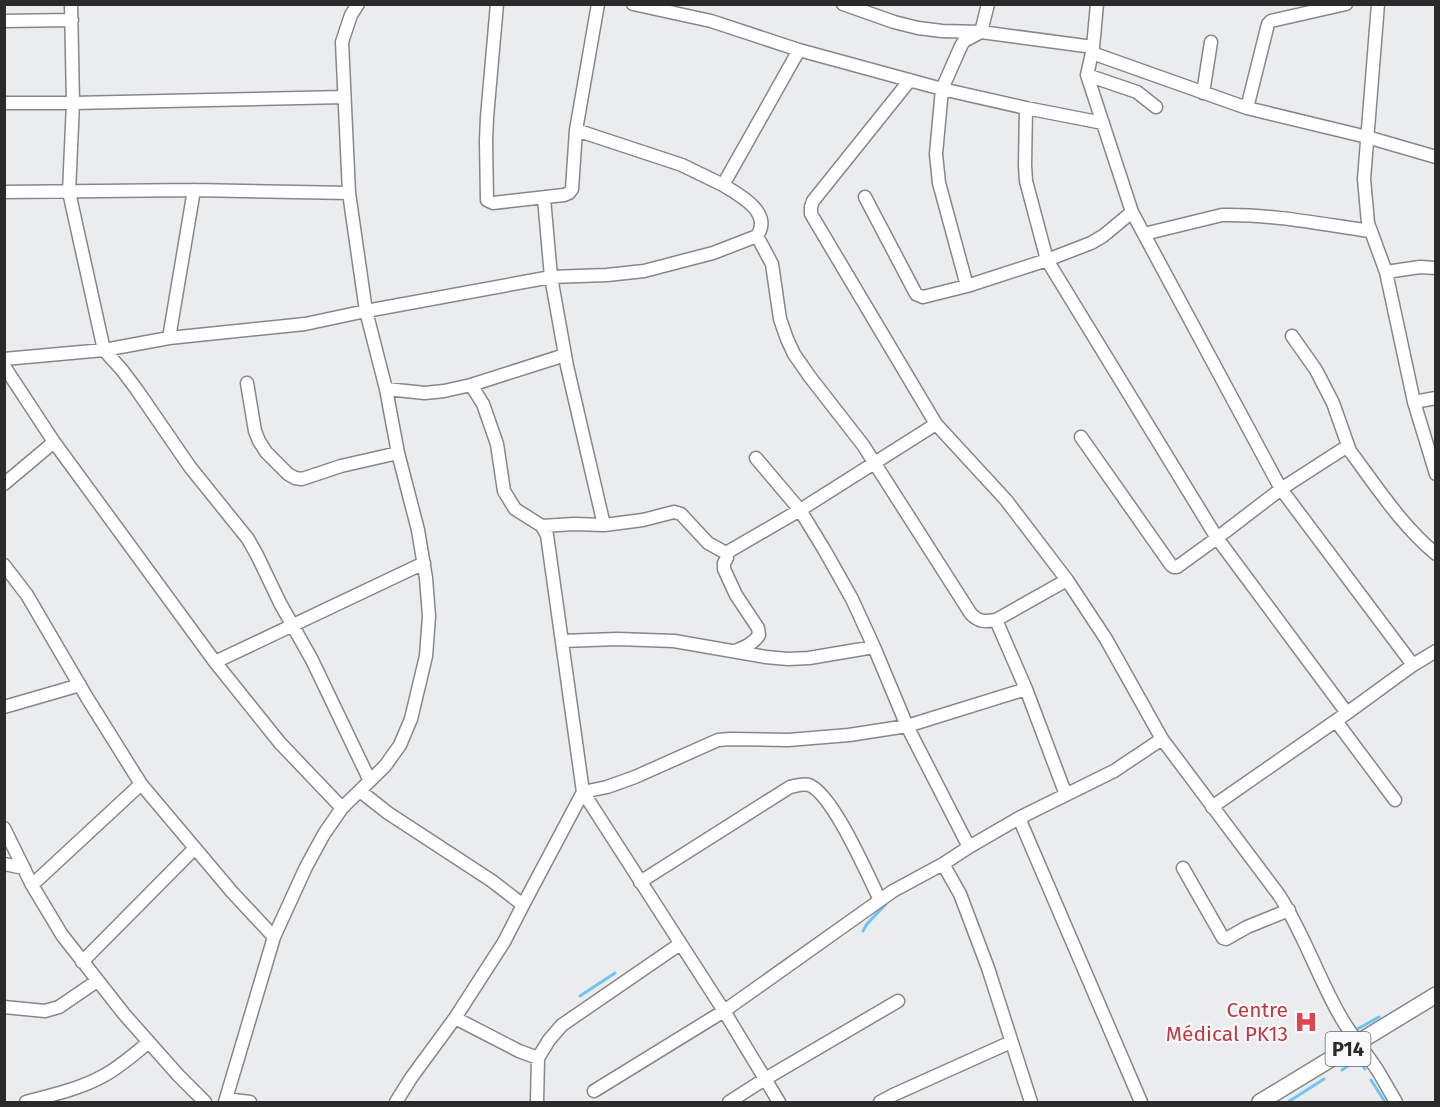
<svg xmlns="http://www.w3.org/2000/svg" width="1440" height="1107" font-family="'Fira Sans',sans-serif">
	<style>
		.lines { fill: none; stroke-linecap: round; stroke-linejoin: round }
		.stream { stroke: #71c2f5; stroke-width: 3 }
		.minor-casing { stroke: #878789; stroke-width: 15 }
		.major-casing { stroke: #878789; stroke-width: 18 }
		.minor { stroke: #fff; stroke-width: 12 }
		.major { stroke: #fff; stroke-width: 15 }
		.labels { text-anchor: middle; dominant-baseline: central; stroke-width: 4.5; stroke-linejoin: round; paint-order: stroke }
		.shield { fill: #f9f9fb; stroke: #686869; stroke-width: 1.5 }
		.shield-label { font-size: 20px; font-weight: bold; fill: #2a2a2a }
		.health-label { font-size: 21px; fill: #be3a42; stroke: #f9f9fb; text-anchor: end }
	</style>
	<rect width="100%" height="100%" fill="#ebeced"/>
	<g class="lines">
		<path class="stream" d="M 863,931 L 867,924 L 886,904
			M 580,996 L 615,973
			M 1354,1031 L 1379,1017
			M 1342,1070 L 1359,1059 L 1365,1069
			M 1371,1080 L 1385,1102
			M 1288,1102 L 1324,1079"/>
		<g class="minor-casing">
			<path id="minor" d="M 71,4 L 73,103 L 69,192 L 104,350 L 122,370 L 137,390 L 190,467 L 248,539 L 257,555 L 280,603 L 312,660 L 370,781
				M 497,4 L 487,117 L 486,141 L 487,200 L 493,203 L 564,195 L 569,193 L 572,189 L 576,130 L 598,4
				M 633,4 L 711,21 L 799,50 L 942,89 L 1026,108 L 1103,123
				M 843,4 L 894,22 L 918,28 L 942,31 L 981,32 L 1093,47 L 1092,53 L 1247,108 L 1367,137 L 1436,157
				M 1378,4 L 1364,179 L 1368,223 L 1386,272 L 1414,402 L 1436,474
				M 4,21 L 72,20
				M 1093,47 L 1097,4
				M 1092,53 L 1087,75 L 1132,212 L 1281,489 L 1413,665
				M 1087,75 L 1137,92 L 1156,107
				M 910,80 L 813,201 L 811,207 L 811,214 L 936,424 L 1006,500 L 1067,580 L 1106,639 L 1162,739 L 1279,895 C 1303,932 1317,975 1339,1014 C 1350,1034 1365,1051 1378,1071 C 1384,1081 1390,1092 1396,1102
				M 1203,93 L 1211,42
				M 4,103 L 73,103 L 344,97
				M 1026,108 L 1025,165 L 1026,181 L 1047,260 L 1217,538 L 1347,713
				M 1247,108 L 1268,24 L 1271,21 L 1346,4
				M 576,130 L 682,165 L 723,185 L 799,50
				M 4,192 L 194,190 L 349,193
				M 865,197 L 916,294 L 923,297 L 967,286 L 1047,260 L 1091,243 L 1103,236 L 1132,212
				M 544,198 L 551,277 L 567,366 L 604,525
				M 1144,234 L 1222,215 C 1272,214 1321,224 1370,231
				M 757,236 L 772,264 L 780,319 L 787,339 L 794,354 L 810,377 L 863,445 L 971,614 C 979,622 985,622 996,620 L 1067,580
				M 1386,272 L 1420,267 L 1436,268
				M 967,286 L 939,183 L 936,154 L 942,89 L 961,46 L 964,41 L 981,32 L 988,4
				M 1292,336 L 1316,370 L 1333,403 L 1350,451
				M 169,338 L 194,190
				M 4,359 L 104,350 L 169,338 L 305,324 L 366,311 L 551,277 L 607,275 L 644,271 L 713,253 L 757,236 C 773,213 740,195 723,185
				M 4,366 L 54,442 L 215,662 L 280,743 L 342,808
				M 247,383 L 255,431 L 259,441 L 266,452 L 288,474 L 295,478 L 302,479 L 341,466 L 398,453
				M 471,385 L 565,355
				M 386,389 L 425,393 L 444,391 L 471,385 L 483,404 L 497,444 L 504,491 L 515,509 L 542,526 L 547,535 L 583,792 L 724,1011 L 779,1102
				M 1414,402 L 1436,398
				M 1081,437 L 1171,565 L 1174,567 L 1177,567 L 1217,538 L 1281,489 L 1343,449 L 1346,449 L 1350,451 C 1377,487 1401,525 1436,554
				M 756,458 L 800,510 L 825,551 L 852,599 L 874,647 L 907,726 L 969,847 L 1019,818 L 1114,771 L 1162,739
				M 4,484 L 54,442
				M 542,526 L 574,524 L 604,525 L 643,520 L 674,512 L 681,514 L 708,543 L 726,553
				M 726,553 L 800,510 L 936,424
				M 726,553 L 727,558 L 724,563 L 724,569 L 736,595 L 758,628 L 759,635 C 753,644 745,647 735,651
				M 4,565 L 27,595 L 86,696 L 141,784 L 232,892 L 274,937
				M 996,620 L 1026,689 L 1066,795
				M 562,641 L 617,639 L 674,641 L 766,657 L 788,659 L 809,658 L 874,647
				M 215,662 L 424,563
				M 4,707 L 80,685
				M 1336,721 L 1395,800
				M 360,791 L 388,813 L 492,881 L 523,905 L 504,942 L 455,1018 L 411,1078 L 396,1102
				M 1212,807 L 1347,713 L 1413,665 L 1436,651
				M 1019,818 L 1141,1102
				M 4,828 L 32,885 L 62,935 L 124,1014 L 178,1075 L 205,1102
				M 4,864 L 24,868
				M 943,864 L 960,894 L 988,968 L 1031,1102
				M 1183,868 L 1223,938 L 1226,939 L 1247,927 L 1289,910
				M 640,882 L 790,787 C 796,786 802,783 809,785 C 833,794 868,876 880,900
				M 32,885 L 141,784
				M 523,905 L 583,792 L 607,787 L 635,777 L 718,740 L 730,739 L 788,740 L 849,735 L 907,726 L 1026,689
				M 82,962 L 195,848
				M 4,1007 L 45,1011 L 59,1007 L 97,981
				M 455,1018 L 519,1051 L 538,1058 L 549,1040 L 562,1025 L 680,944
				M 594,1091 L 724,1011 L 893,891 L 943,864 L 969,847
				M 226,1099 L 250,1102
				M 26,1102 C 51,1095 80,1089 103,1076 C 120,1067 134,1054 149,1042
				M 225,1102 L 274,937 L 306,867 L 324,834 L 342,808 L 385,766 L 400,745 L 411,719 L 426,656 L 429,616 L 426,578 L 418,530 L 398,453 L 386,389 L 366,311 L 349,193 L 342,42 L 351,15 L 358,4
				M 537,1102 L 538,1058
				M 729,1102 L 765,1079 L 898,1001
				M 880,1102 L 893,1095 L 1011,1042"/>
		</g>
		<g class="major-casing">
			<path id="major" d="M 1260,1102 L 1436,995"/>
		</g>
		<use href="#minor" class="minor"/>
		<use href="#major" class="major"/>
	</g>
	<defs>
		<g id="hospital-bare" transform="scale(1.8)"><path d="M-5-5h3v3.5h4V-5h3V5h-3V1.5h-4V5h-3Z" fill="#e0444e" stroke="#f9f9fb" stroke-width="2.5" paint-order="stroke"/></g>
	</defs>
	<g fill-rule="evenodd">
		<use href="#hospital-bare" x="1306" y="1022"/>
	</g>
	<g class="labels">
		<rect class="shield" x="1325.5" y="1032" width="45" height="34" rx="4.5"/>
		<g class="shield-label">
			<text x="1348" y="1049">P14</text>
		</g>
		<g class="health-label">
			<text x="1288" y="1010">Centre<tspan x="1288" dy="24">Médical PK13</tspan></text>
		</g>
	</g>
	<rect width="1440" height="1107" fill="none" stroke="#2a2a2a" stroke-width="12"/>
</svg>
